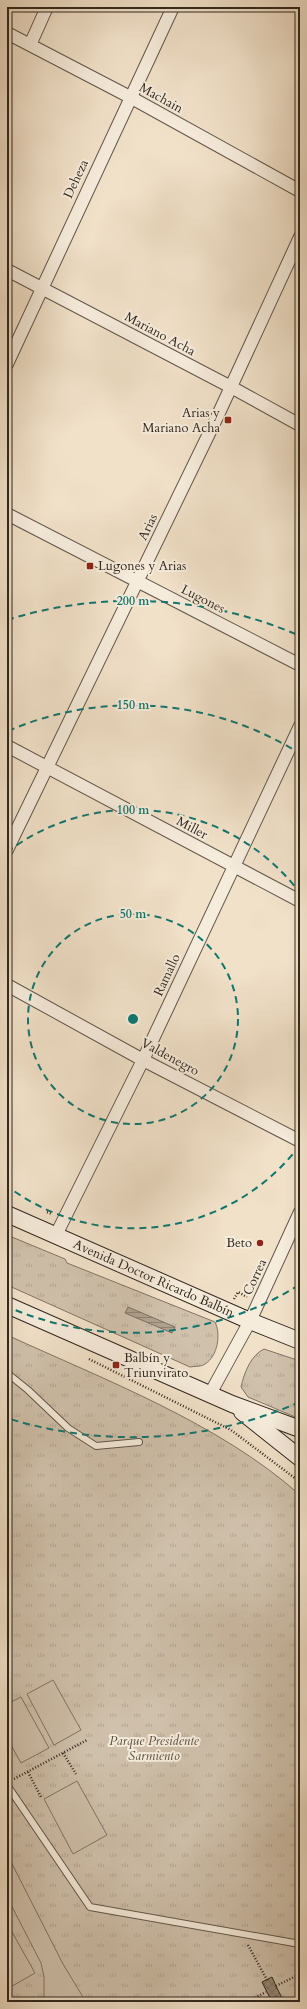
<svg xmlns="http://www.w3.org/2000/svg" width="307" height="2009" font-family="Cardo,serif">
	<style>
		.park { fill: url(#park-tufts); stroke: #807465 }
		.garden { fill: #d0c1ac; stroke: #807465 }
		.water { fill: url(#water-rules); stroke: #7c7162 }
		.building { fill: url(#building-cross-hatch); stroke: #30271e }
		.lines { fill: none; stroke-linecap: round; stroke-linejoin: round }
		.lane-casing { stroke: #605649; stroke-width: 8 }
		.street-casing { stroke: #605649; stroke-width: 14 }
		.secondary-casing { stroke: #30271e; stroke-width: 18 }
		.path { stroke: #30271e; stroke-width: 2.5; stroke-dasharray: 1 2; stroke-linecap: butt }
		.lane { stroke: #f6ecdc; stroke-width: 6 }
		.street { stroke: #f6ecdc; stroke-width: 12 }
		.secondary { stroke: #f6ecdc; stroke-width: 16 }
		.ring { fill: none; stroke: #0f766e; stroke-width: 2; stroke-dasharray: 7 5 }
		.poi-dot { fill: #8f2418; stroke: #f6ecdc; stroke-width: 1.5 }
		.labels { text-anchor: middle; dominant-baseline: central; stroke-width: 4; stroke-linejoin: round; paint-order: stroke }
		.street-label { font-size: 13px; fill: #30271e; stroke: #f6ecdc }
		.poi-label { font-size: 13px; fill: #30271e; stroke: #f6ecdc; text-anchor: end }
		.park-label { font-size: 13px; font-style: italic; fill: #584e42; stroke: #f6ecdc }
		.centre { fill: #0f766e; stroke: #f6ecdc; stroke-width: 2 }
		.ring-label { font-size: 12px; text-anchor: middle; font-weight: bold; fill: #0f766e; stroke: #f6ecdc; stroke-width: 4; stroke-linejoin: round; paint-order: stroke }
	</style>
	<defs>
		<pattern id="park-tufts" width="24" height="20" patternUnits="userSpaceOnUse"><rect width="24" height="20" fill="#d0c1ac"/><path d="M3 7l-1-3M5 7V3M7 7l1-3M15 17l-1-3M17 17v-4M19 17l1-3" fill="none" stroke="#b3a694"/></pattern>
		<pattern id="water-rules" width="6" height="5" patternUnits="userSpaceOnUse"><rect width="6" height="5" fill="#afa28f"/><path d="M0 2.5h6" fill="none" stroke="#8f8474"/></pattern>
		<pattern id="building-cross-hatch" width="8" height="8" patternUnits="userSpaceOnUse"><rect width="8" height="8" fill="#948877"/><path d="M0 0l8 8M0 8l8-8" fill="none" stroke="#796f61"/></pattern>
	</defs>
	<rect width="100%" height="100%" fill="#f1e1c9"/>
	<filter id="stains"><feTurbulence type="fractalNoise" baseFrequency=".005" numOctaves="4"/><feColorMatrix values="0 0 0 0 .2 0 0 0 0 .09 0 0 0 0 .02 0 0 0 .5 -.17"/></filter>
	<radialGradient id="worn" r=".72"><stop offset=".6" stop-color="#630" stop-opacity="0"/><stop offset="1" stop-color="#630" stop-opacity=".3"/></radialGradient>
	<path class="park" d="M 7,1235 L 65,1259 L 67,1263 L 215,1322 C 221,1334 218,1356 205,1364 C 201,1367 195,1366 190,1367 L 7,1285 Z
		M 7,1335 C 105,1380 219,1423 300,1495 L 300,2002 L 7,2002 Z
		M 264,1349 L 300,1361 L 300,1419 L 248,1397 L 241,1387 C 244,1373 251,1355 264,1349 Z"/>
	<path class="garden" d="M 53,1680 L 81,1730 L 54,1745 L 27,1694 Z
		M 21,1697 L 49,1748 L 21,1763 L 7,1738 L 7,1704 Z
		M 77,1781 L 107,1835 L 73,1854 L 44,1799 Z
		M 7,1854 L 63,1964 L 86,2002 L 44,2002 L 44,1977 L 41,1963 L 7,1897 Z
		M 7,1923 L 35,1973 L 7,1989 Z"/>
	<path class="water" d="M 128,1307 L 175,1327 L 172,1333 L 125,1313 Z"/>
	<path class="building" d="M 272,1977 L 276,1986 L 284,2002 L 272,2002 L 262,1982 Z"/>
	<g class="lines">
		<g class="lane-casing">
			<path id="lane" d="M 7,1373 L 28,1390 L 68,1428 L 96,1446 L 139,1442
				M 7,1785 L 90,1907 L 300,1944"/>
		</g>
		<g class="street-casing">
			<path id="street" d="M 7,33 L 130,97 L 300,191
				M 30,45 L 47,7
				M 7,270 L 231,387 L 300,425
				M 7,364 L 173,7
				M 7,514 L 300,665
				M 7,746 L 300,901
				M 7,850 L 218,415 L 300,237
				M 7,985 L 143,1060 L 300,1141
				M 56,1235 L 143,1060 L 300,726
				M 210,1394 L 250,1321 L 300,1212"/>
		</g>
		<g class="secondary-casing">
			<g id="secondary">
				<path id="s1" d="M 7,1214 L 250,1321 L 300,1341"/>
				<path d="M 7,1305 L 232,1404 L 300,1429"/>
				<path d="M 242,1412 L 300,1458"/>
			</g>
		</g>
		<path class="path" d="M 47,1212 L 52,1214
			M 234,1299 L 238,1292 L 247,1297
			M 89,1359 L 231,1430 L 300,1482
			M 7,1589 L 9,1598 L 7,1599
			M 63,1753 L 76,1774
			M 28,1772 L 41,1797
			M 14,1779 L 87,1740
			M 248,1945 L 267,1980
			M 276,1986 L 300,1974
			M 247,2002 L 266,1992"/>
		<use href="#lane" class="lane"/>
		<use href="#street" class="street"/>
		<use href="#secondary" class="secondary"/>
	</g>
	<g class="ring">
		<circle cx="133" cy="1019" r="105"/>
		<path d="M300 1145A209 209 0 0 1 7 1186M7 852A209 209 0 0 1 300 893"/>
		<path d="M299 1285A314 314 0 0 1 8 1307M8 731A314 314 0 0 1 299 753"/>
		<path d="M300 1402A418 418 0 0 1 7 1418M7 620A418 418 0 0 1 300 636"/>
	</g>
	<g class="poi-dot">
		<rect x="224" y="416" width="8" height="8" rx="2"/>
		<rect x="86" y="562" width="8" height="8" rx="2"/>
		<circle cx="260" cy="1243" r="4"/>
		<rect x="112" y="1361" width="8" height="8" rx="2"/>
	</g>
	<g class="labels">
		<g class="street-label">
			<text transform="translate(161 98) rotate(29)">Machain</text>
			<text transform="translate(76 179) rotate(-65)">Deheza</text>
			<text transform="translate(160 334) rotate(28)">Mariano Acha</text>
			<text transform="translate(148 527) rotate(-64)">Arias</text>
			<text transform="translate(203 599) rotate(27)">Lugones</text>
			<text transform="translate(192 828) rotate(28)">Miller</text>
			<text transform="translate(167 975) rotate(-65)">Ramallo</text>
			<text transform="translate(170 1057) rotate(28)">Valdenegro</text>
			<text transform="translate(255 1277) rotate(-65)">Correa</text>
			<text stroke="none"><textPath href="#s1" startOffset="160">Avenida Doctor Ricardo Balbín</textPath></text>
		</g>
		<g class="poi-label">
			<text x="220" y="413">Arias y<tspan x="220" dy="15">Mariano Acha</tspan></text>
			<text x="98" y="566" text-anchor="start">Lugones y Arias</text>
			<text x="252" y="1243">Beto</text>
			<text x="124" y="1358" text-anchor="start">Balbín y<tspan x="124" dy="15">Triunvirato</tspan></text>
		</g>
		<g class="park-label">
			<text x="154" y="1741">Parque Presidente<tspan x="154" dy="15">Sarmiento</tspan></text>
		</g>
	</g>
	<circle cx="133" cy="1019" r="6" class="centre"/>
	<g class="ring-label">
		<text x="133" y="605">200 m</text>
		<text x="133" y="709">150 m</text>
		<text x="133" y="814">100 m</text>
		<text x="133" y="918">50 m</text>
	</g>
	<rect width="307" height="2009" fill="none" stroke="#f1e1c9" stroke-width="24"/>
	<rect x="8" y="8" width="291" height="1993" fill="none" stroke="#30271e" stroke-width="2"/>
	<rect x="12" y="12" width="283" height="1985" fill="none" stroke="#30271e"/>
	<rect width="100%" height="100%" filter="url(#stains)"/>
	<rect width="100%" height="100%" fill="url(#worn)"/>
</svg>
